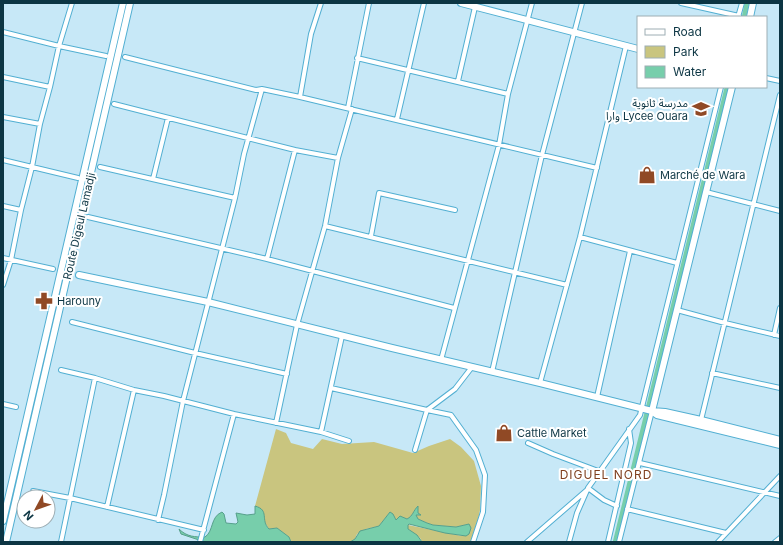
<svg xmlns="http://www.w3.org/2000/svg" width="783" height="545" font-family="Inter,'Noto Sans Arabic',sans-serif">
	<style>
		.green { fill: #c9c57f }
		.water { fill: #77ceab; stroke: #57a08c }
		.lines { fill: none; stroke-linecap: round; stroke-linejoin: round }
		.canal { stroke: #77ceab; stroke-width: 4.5 }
		.street-casing { stroke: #52afd2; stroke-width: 6 }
		.secondary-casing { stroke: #52afd2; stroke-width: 8 }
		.street { stroke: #fff; stroke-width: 4 }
		.secondary { stroke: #fff; stroke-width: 6 }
		.labels { text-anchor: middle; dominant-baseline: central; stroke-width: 4; stroke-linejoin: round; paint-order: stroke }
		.poi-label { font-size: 11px; fill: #0c3543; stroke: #fff; text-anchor: start }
		.street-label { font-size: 11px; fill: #0c3543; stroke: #fff }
		.neighbourhood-label { font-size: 12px; letter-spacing: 1px; fill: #7f3f1e; stroke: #fff }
	</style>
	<rect width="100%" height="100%" fill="#c7e8f7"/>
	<path class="green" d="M 276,429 L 286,433 L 291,443 L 313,449 L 322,439 L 342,444 L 374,442 L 413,453 L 429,446 L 450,439 L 461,447 L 474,461 L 481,486 L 480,510 L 474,542 L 422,542 L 420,538 L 408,529 L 408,525 L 462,536 L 469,526 L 469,524 L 456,527 L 433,525 L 427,523 L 418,519 L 415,515 L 420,515 L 418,513 L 418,507 C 414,510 415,512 412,515 C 409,520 402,520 396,521 L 390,512 L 379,526 L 366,529 L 357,534 L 355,539 L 350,542 L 291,542 L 289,537 L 277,528 L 269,529 C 265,524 261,513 257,506 L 255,506 Z"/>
	<path class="water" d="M 255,506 C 270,510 260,520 269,529 L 277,528 L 289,537 L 291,542 L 205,542 L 181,534 L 179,529 C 187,537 195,537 205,537 C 214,531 210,517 222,512 L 224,514 L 226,523 L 236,524 L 238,522 L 236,513 L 247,515 L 255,514 Z
		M 418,506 L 418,513 L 421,515 L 416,515 L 418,519 L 427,523 L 433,525 L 456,527 L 469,524 L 471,528 L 469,534 L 466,536 L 445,533 L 409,524 L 408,525 L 408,529 L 417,535 L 422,542 L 350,542 L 355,539 L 360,531 L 379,526 L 390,512 L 393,514 L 396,520 L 400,516 L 407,519 C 413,516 413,511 418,506 Z"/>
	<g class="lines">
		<path class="canal" d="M 744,17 L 747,3
			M 615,542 L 727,87"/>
		<g class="street-casing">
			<path id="street" d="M 681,3 L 739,16
				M 738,17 L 742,3
				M 3,32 L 59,46 L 106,56
				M 125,57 L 256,90 L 262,89 L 300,97 L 597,168
				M 357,58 L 508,94
				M 3,77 L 50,87
				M 766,78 L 780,81
				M 458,81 L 475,7
				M 300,97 L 311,34 L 321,3
				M 114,104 L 295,150 L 338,158
				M 348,108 L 369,3
				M 3,117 L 40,124
				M 397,119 L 424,3
				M 3,160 L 78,178
				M 100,167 L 235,198
				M 153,179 L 168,118
				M 706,192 L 780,211
				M 3,206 L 21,210
				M 88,217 L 267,259 L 454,308
				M 325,226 L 567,285
				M 371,236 L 379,193 L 455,210
				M 580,237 L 677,263
				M 3,258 L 53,269
				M 267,259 L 295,150
				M 3,285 L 11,260 L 21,210 L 32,167 L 40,124 L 50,87 L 59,46 L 72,3
				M 677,310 L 725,323 L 780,336
				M 72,322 L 195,353 L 287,374
				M 774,335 L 780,308
				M 441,360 L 499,145 L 508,94 L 532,3
				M 61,370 L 95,378 L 134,390 L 164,396 L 234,414 L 321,432 L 342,336
				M 492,372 L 542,155 L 582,3
				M 712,373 L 780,388
				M 540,383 L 580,237 L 626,46
				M 331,388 L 427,410 L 455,389 L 472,367
				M 597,397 L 630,251
				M 3,404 L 16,407
				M 701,420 L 780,95
				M 276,423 L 297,325 L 325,226 L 338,158 L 352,109
				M 321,432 L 349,441
				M 528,443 L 553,454 L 601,472
				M 415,450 L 427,410 L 451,415 L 476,450 L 485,475 L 483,512 L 473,542
				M 640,463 L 780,496
				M 588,488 L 604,500 L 617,506
				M 33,491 L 70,498 L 204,530
				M 107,507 L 134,390
				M 627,509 L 726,533
				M 158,520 L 164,495 L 183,401 L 235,198 L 244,154 L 262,89
				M 61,542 L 95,378
				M 200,542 L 234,414
				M 527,542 L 587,490
				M 569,542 L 577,513 L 588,488 L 640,415 L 721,87
				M 608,542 L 631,443 L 629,429
				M 619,542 L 652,411
				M 718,542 L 780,476
				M 775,542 L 780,538"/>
		</g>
		<g class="secondary-casing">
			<path id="secondary" d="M 461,3 L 638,49
				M 750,17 L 753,3
				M 79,275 L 208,302 L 392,348 L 540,383 L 652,411 L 665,412 L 701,420 L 780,440
				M 652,411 L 732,87
				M 653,412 L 657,415 L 780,445
				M 3,521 L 123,3
				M 6,542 L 130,3"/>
		</g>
		<use href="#street" class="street"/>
		<use href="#secondary" class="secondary"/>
	</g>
	<defs>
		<g id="school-bare" transform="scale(1.38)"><path d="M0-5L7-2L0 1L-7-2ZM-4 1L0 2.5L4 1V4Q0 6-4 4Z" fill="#904925" stroke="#fff" stroke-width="2.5" paint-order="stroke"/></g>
		<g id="shop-bare" transform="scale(1.38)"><path d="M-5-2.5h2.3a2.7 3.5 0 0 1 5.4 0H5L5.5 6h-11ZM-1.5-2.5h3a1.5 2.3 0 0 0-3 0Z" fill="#904925" stroke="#fff" stroke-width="2.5" paint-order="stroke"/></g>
		<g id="pharmacy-bare" transform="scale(1.38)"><path d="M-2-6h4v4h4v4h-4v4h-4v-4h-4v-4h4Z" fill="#904925" stroke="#fff" stroke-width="2.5" paint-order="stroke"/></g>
	</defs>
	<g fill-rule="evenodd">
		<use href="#school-bare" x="701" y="109"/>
		<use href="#shop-bare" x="647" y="175"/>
		<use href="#pharmacy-bare" x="44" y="301"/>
		<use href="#shop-bare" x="504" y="433"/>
	</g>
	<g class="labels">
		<g class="poi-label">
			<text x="688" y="103" text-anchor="end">مدرسة ثانوية<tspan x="688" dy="13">وارا Lycee Ouara</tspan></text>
			<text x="660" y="175">Marché de Wara</text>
			<text x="57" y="301">Harouny</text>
			<text x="517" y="433">Cattle Market</text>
		</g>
		<g class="street-label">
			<text transform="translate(79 226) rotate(-77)">Route Digeul Lamadji</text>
		</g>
		<g class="neighbourhood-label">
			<text x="606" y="474">DIGUEL NORD</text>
		</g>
	</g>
	<rect width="783" height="545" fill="none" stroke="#0c3543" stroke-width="8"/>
	<rect x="637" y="16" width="130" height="72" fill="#ffffff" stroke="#9eaeb4"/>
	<rect x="645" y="29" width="20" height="6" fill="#ffffff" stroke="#9eaeb4"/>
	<text x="673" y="36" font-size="12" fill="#0c3543">Road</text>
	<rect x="645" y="46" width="20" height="12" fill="#c9c57f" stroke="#9eaeb4"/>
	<text x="673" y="56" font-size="12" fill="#0c3543">Park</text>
	<rect x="645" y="66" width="20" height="12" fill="#77ceab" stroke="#9eaeb4"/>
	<text x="673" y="76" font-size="12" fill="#0c3543">Water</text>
	<g transform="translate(36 509) rotate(229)"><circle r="19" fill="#ffffff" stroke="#9eaeb4"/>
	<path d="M0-3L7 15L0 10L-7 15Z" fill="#904925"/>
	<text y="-6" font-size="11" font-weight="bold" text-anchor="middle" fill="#0c3543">N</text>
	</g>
</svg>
